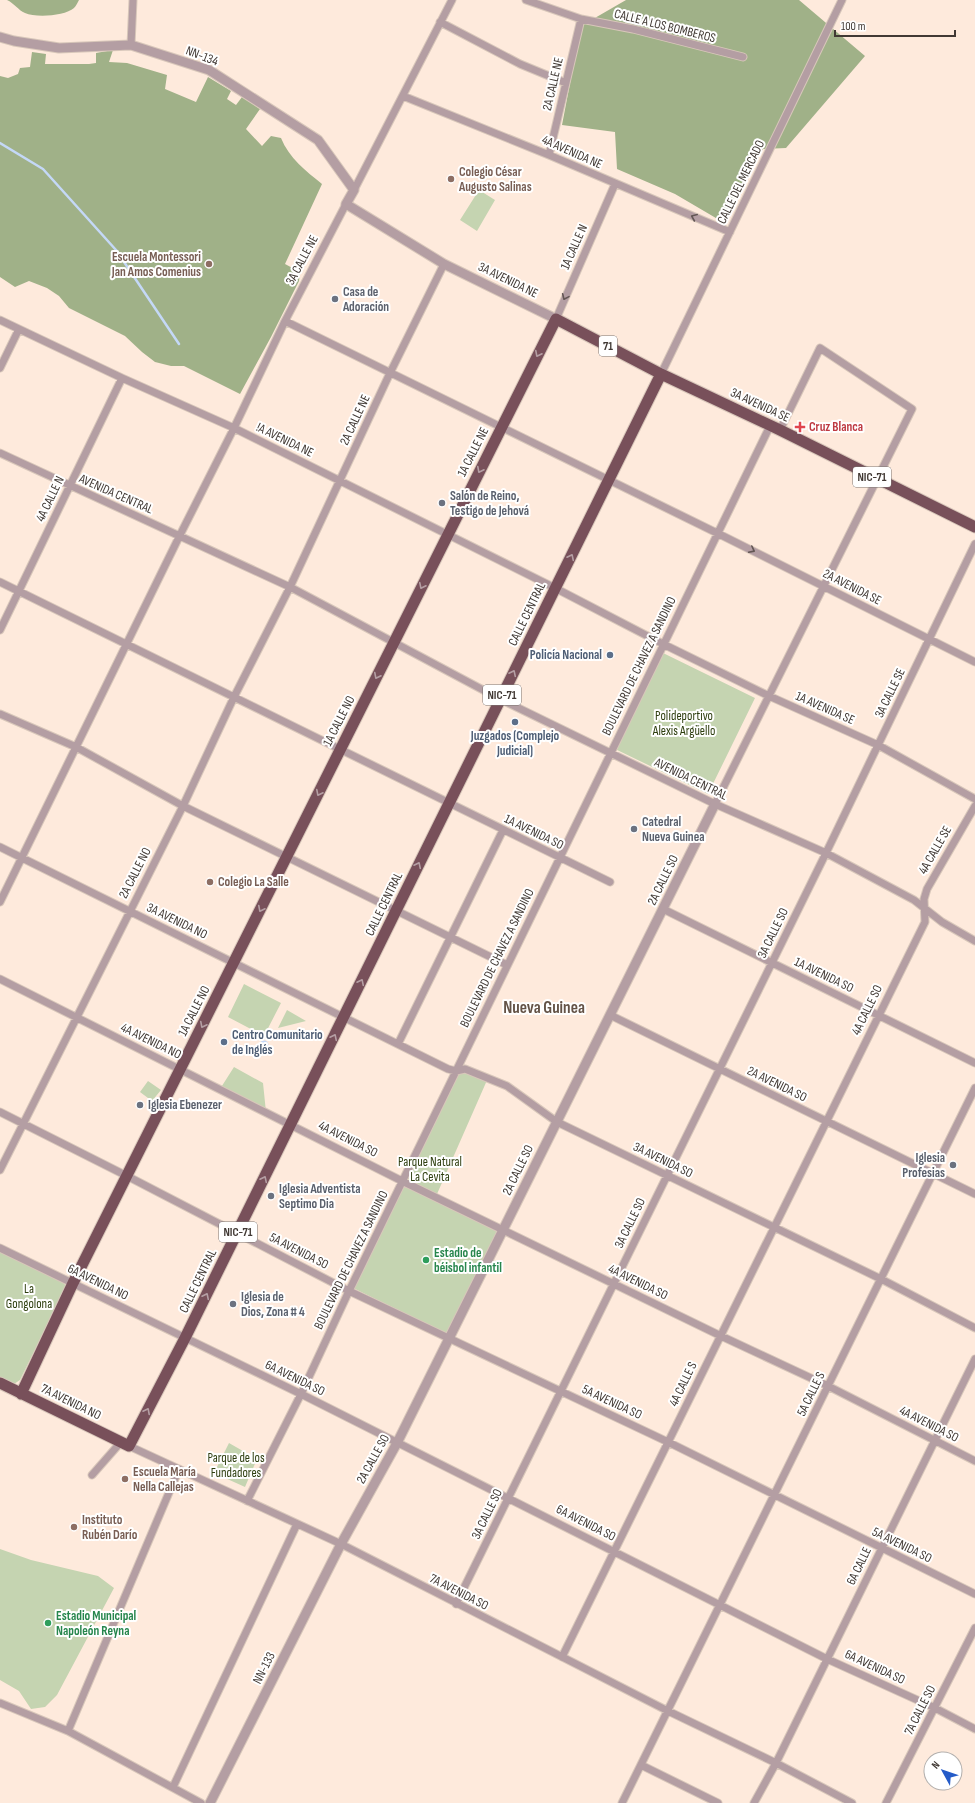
<svg xmlns="http://www.w3.org/2000/svg" width="975" height="1803" font-family="'Sofia Sans Condensed',sans-serif">
	<style>
		.green { fill: #c5d4b1 }
		.forest { fill: #a0b188 }
		.water { fill: #c4d8f7 }
		.lines { fill: none; stroke-linecap: round; stroke-linejoin: round }
		.stream { stroke: #c4d8f7; stroke-width: 2.5 }
		.minor-casing { stroke: #d8c7ba; stroke-width: 9 }
		.tertiary-casing { stroke: #d8c7ba; stroke-width: 11 }
		.trunk-casing { stroke: #d8c7ba; stroke-width: 13 }
		.minor { stroke: #b49ea3; stroke-width: 7 }
		.tertiary { stroke: #b49ea3; stroke-width: 9 }
		.trunk { stroke: #78505a; stroke-width: 11 }
		.oneway { stroke: #645755 }
		.oneway2 { stroke: #b59fa4 }
		.education-dot { fill: #8d6e63; stroke: #fff; stroke-width: 1.5 }
		.worship-dot { fill: #6b7280; stroke: #fff; stroke-width: 1.5 }
		.health-dot { fill: #e0444e; stroke: #fff; stroke-width: 1.5 }
		.service-dot { fill: #5c6f8a; stroke: #fff; stroke-width: 1.5 }
		.leisure-dot { fill: #2e9e5b; stroke: #fff; stroke-width: 1.5 }
		.labels { text-anchor: middle; dominant-baseline: central; stroke-width: 4; stroke-linejoin: round; paint-order: stroke }
		.shield { fill: #fff; stroke: #7a7471; stroke-width: 1 }
		.shield-label { font-size: 12px; font-weight: bold; fill: #413934 }
		.street-label { font-size: 13px; fill: #413934; stroke: #fff }
		.education-label { font-size: 13px; font-weight: bold; fill: #785e54; stroke: #fff; text-anchor: start }
		.worship-label { font-size: 13px; font-weight: bold; fill: #5b616d; stroke: #fff; text-anchor: start }
		.health-label { font-size: 13px; font-weight: bold; fill: #be3a42; stroke: #fff; text-anchor: start }
		.service-label { font-size: 13px; font-weight: bold; fill: #4e5e75; stroke: #fff; text-anchor: end }
		.park-label { font-size: 13px; fill: #2d3d0e; stroke: #fff }
		.leisure-label { font-size: 13px; font-weight: bold; fill: #27864d; stroke: #fff; text-anchor: start }
		.district-label { font-size: 17px; font-weight: bold; fill: #645347; stroke: #fff }
	</style>
	<rect width="100%" height="100%" fill="#feeadc"/>
	<path class="green" d="M 479,190 L 495,200 L 477,231 L 460,220 Z
		M 661,652 L 755,698 L 708,794 L 613,748 Z
		M 244,984 L 281,1003 L 264,1036 L 228,1017 Z
		M 287,1010 L 306,1021 L 278,1028 Z
		M 234,1067 L 263,1083 L 266,1112 L 220,1089 Z
		M 462,1072 L 488,1078 L 437,1194 L 406,1178 L 456,1076 Z
		M 148,1081 L 161,1090 L 152,1101 L 140,1092 Z
		M 403,1185 L 498,1231 L 447,1334 L 353,1288 Z
		M 0,1251 L 62,1281 L 66,1286 L 20,1380 L 14,1384 L 0,1377 Z
		M 229,1443 L 257,1459 L 245,1487 L 214,1473 Z
		M 0,1549 L 31,1560 L 98,1576 L 114,1588 L 57,1695 L 45,1707 L 31,1709 L 19,1691 L 0,1680 Z"/>
	<path class="forest" d="M 7,0 L 79,0 C 78,2 76,6 74,8 C 65,16 36,18 25,13 C 18,10 14,3 7,0 Z
		M 626,0 L 799,0 L 865,56 L 786,148 L 763,149 L 721,221 L 675,194 L 617,169 L 615,132 L 562,125 L 581,26 Z
		M 113,50 L 109,62 L 127,63 L 167,75 L 165,89 L 196,102 L 208,77 L 231,91 L 227,99 L 236,105 L 242,97 L 260,109 L 246,129 L 262,146 L 271,136 L 281,138 C 289,158 306,171 322,184 L 285,264 L 300,272 L 299,281 L 271,337 L 240,394 L 184,366 L 171,366 L 155,362 L 142,352 L 125,336 L 69,308 L 59,296 L 47,288 L 29,281 L 15,287 L 0,277 L 0,76 L 8,78 L 18,74 L 20,68 L 30,67 L 32,52 L 46,54 L 45,64 L 89,64 L 96,63 L 96,53 Z"/>
	<path class="water" d="M259.5 1045a4.5 4.5 0 1 1 9 0a4.5 4.5 0 1 1-9 0Z"/>
	<g class="lines">
		<path class="stream" d="M 0,143 L 43,169 L 116,250 L 179,344"/>
		<g class="minor-casing">
			<path id="minor" d="M 526,0 L 581,19 L 633,29 L 743,57
				M 440,22 L 520,64 L 566,83
				M 131,45 L 133,0
				M 403,96 L 549,155 L 730,232
				M 549,155 L 581,19
				M 354,190 L 452,0
				M 556,319 L 615,184
				M 0,320 L 122,378 L 234,428 L 555,588 L 663,644 L 769,696 L 878,745 L 975,799
				M 285,321 L 717,533 L 975,662
				M 0,368 L 19,329
				M 661,374 L 842,0
				M 0,453 L 290,587 L 500,699 L 715,804 L 826,853 L 914,900 L 942,922 L 975,941
				M 0,582 L 610,882
				M 0,630 L 122,378
				M 0,714 L 76,747 L 183,806 L 507,965
				M 715,804 L 912,409 L 820,348 L 780,430
				M 0,847 L 448,1069 L 456,1071 L 465,1069 L 507,1086 L 557,1122 L 881,1279 L 975,1328
				M 0,902 L 180,535 L 234,428 L 285,321 L 346,204
				M 663,909 L 975,1063
				M 0,979 L 402,1181 L 721,1336 L 828,1386 L 975,1461
				M 610,1015 L 975,1194
				M 398,1044 L 503,830
				M 0,1112 L 127,1176 L 349,1291 L 668,1442 L 975,1594
				M 0,1170 L 183,806 L 234,697 L 290,587 L 390,373 L 444,264
				M 0,1248 L 301,1394 L 827,1659 L 935,1708 L 975,1729
				M 129,1446 L 341,1544 L 668,1711 L 776,1763 L 852,1803
				M 92,1475 L 121,1442
				M 247,1501 L 301,1394 L 349,1291 L 770,426
				M 456,1604 L 826,853 L 975,544
				M 562,1657 L 925,922 L 924,899 L 927,889 L 975,806
				M 0,1703 L 68,1731 L 201,1803
				M 68,1731 L 179,1469
				M 641,1765 L 718,1803
				M 173,1787 L 297,1524
				M 622,1803 L 975,1088
				M 754,1803 L 776,1763 L 975,1359
				M 886,1803 L 975,1628"/>
		</g>
		<g class="tertiary-casing">
			<path id="tertiary" d="M 0,37 L 14,41 L 59,48 L 131,45 L 209,70 L 318,140 L 354,190 L 346,204 L 444,264 L 556,319
				M 210,1803 L 341,1544 L 397,1443 L 715,804"/>
		</g>
		<g class="trunk-casing">
			<path id="trunk" d="M 0,1383 L 129,1446 L 185,1338 L 661,374
				M 21,1394 L 73,1283 L 556,319 L 661,374 L 780,430 L 975,527"/>
		</g>
		<use href="#minor" class="minor"/>
		<use href="#tertiary" class="tertiary"/>
		<use href="#trunk" class="trunk"/>
	</g>
	<defs><path id="oneway-chevron" d="M-2-3.5L2.5 0L-2 3.5" fill="none" stroke-width="1.6" stroke-linecap="round" stroke-linejoin="round"/></defs>
	<g class="oneway">
		<use href="#oneway-chevron" transform="translate(694 217) rotate(-157)"/>
		<use href="#oneway-chevron" transform="translate(565 297) rotate(114)"/>
		<use href="#oneway-chevron" transform="translate(752 550) rotate(27)"/>
	</g>
	<g class="oneway2">
		<use href="#oneway-chevron" transform="translate(538 354) rotate(117)"/>
		<use href="#oneway-chevron" transform="translate(480 470) rotate(117)"/>
		<use href="#oneway-chevron" transform="translate(571 557) rotate(-64)"/>
		<use href="#oneway-chevron" transform="translate(422 586) rotate(116)"/>
		<use href="#oneway-chevron" transform="translate(513 673) rotate(-64)"/>
		<use href="#oneway-chevron" transform="translate(377 676) rotate(117)"/>
		<use href="#oneway-chevron" transform="translate(319 793) rotate(117)"/>
		<use href="#oneway-chevron" transform="translate(418 865) rotate(-64)"/>
		<use href="#oneway-chevron" transform="translate(261 909) rotate(117)"/>
		<use href="#oneway-chevron" transform="translate(361 982) rotate(-64)"/>
		<use href="#oneway-chevron" transform="translate(203 1025) rotate(117)"/>
		<use href="#oneway-chevron" transform="translate(334 1037) rotate(-64)"/>
		<use href="#oneway-chevron" transform="translate(264 1179) rotate(-64)"/>
		<use href="#oneway-chevron" transform="translate(206 1296) rotate(-64)"/>
		<use href="#oneway-chevron" transform="translate(147 1411) rotate(-63)"/>
	</g>
	<g class="education-dot">
		<circle cx="451" cy="179" r="4"/>
		<circle cx="209" cy="264" r="4"/>
		<circle cx="210" cy="882" r="4"/>
		<circle cx="125" cy="1479" r="4"/>
		<circle cx="74" cy="1527" r="4"/>
	</g>
	<g class="worship-dot">
		<circle cx="335" cy="299" r="4"/>
		<circle cx="442" cy="503" r="4"/>
		<circle cx="634" cy="829" r="4"/>
		<circle cx="140" cy="1105" r="4"/>
		<circle cx="953" cy="1165" r="4"/>
		<circle cx="271" cy="1196" r="4"/>
		<circle cx="233" cy="1304" r="4"/>
	</g>
	<path class="health-dot" d="M798 421h4v4h4v4h-4v4h-4v-4h-4v-4h4z"/>
	<g class="service-dot">
		<circle cx="610" cy="655" r="4"/>
		<circle cx="515" cy="722" r="4"/>
		<circle cx="224" cy="1042" r="4"/>
	</g>
	<g class="leisure-dot">
		<circle cx="426" cy="1260" r="4"/>
		<circle cx="48" cy="1623" r="4"/>
	</g>
	<g class="labels">
		<g class="shield">
			<rect x="599" y="336" width="18" height="20" rx="3"/>
			<rect x="853" y="467" width="38" height="20" rx="3"/>
			<rect x="483" y="685" width="38" height="20" rx="3"/>
			<rect x="219" y="1222" width="38" height="20" rx="3"/>
		</g>
		<g class="shield-label">
			<text x="608" y="346">71</text>
			<text x="872" y="477">NIC-71</text>
			<text x="502" y="695">NIC-71</text>
			<text x="238" y="1232">NIC-71</text>
		</g>
		<g class="street-label">
			<text transform="translate(665 26) rotate(14)">CALLE A LOS BOMBEROS</text>
			<text transform="translate(202 56) rotate(21)">NN-134</text>
			<text transform="translate(553 84) rotate(-77)">2A CALLE NE</text>
			<text transform="translate(572 152) rotate(24)">4A AVENIDA NE</text>
			<text transform="translate(741 182) rotate(-64)">CALLE DEL MERCADO</text>
			<text transform="translate(574 247) rotate(-66)">1A CALLE N</text>
			<text transform="translate(302 260) rotate(-62)">3A CALLE NE</text>
			<text transform="translate(508 280) rotate(26)">3A AVENIDA NE</text>
			<text transform="translate(760 405) rotate(25)">3A AVENIDA SE</text>
			<text transform="translate(355 420) rotate(-65)">2A CALLE NE</text>
			<text transform="translate(285 440) rotate(26)">!A AVENIDA NE</text>
			<text transform="translate(473 452) rotate(-63)">1A CALLE NE</text>
			<text transform="translate(116 494) rotate(24)">AVENIDA CENTRAL</text>
			<text transform="translate(50 499) rotate(-64)">4A CALLE N</text>
			<text transform="translate(852 587) rotate(27)">2A AVENIDA SE</text>
			<text transform="translate(527 614) rotate(-64)">CALLE CENTRAL</text>
			<text transform="translate(639 666) rotate(-64)">BOULEVARD DE CHAVEZ A SANDINO</text>
			<text transform="translate(890 693) rotate(-64)">3A CALLE SE</text>
			<text transform="translate(825 708) rotate(24)">1A AVENIDA SE</text>
			<text transform="translate(339 721) rotate(-63)">1A CALLE NO</text>
			<text transform="translate(691 779) rotate(26)">AVENIDA CENTRAL</text>
			<text transform="translate(534 832) rotate(26)">1A AVENIDA SO</text>
			<text transform="translate(935 850) rotate(-60)">4A CALLE SE</text>
			<text transform="translate(135 873) rotate(-63)">2A CALLE NO</text>
			<text transform="translate(663 880) rotate(-64)">2A CALLE SO</text>
			<text transform="translate(384 904) rotate(-64)">CALLE CENTRAL</text>
			<text transform="translate(177 921) rotate(26)">3A AVENIDA NO</text>
			<text transform="translate(773 933) rotate(-64)">3A CALLE SO</text>
			<text transform="translate(497 958) rotate(-64)">BOULEVARD DE CHAVEZ A SANDINO</text>
			<text transform="translate(824 975) rotate(26)">1A AVENIDA SO</text>
			<text transform="translate(867 1010) rotate(-64)">4A CALLE SO</text>
			<text transform="translate(194 1011) rotate(-63)">1A CALLE NO</text>
			<text transform="translate(151 1041) rotate(26)">4A AVENIDA NO</text>
			<text transform="translate(777 1084) rotate(26)">2A AVENIDA SO</text>
			<text transform="translate(348 1139) rotate(27)">4A AVENIDA SO</text>
			<text transform="translate(663 1160) rotate(26)">3A AVENIDA SO</text>
			<text transform="translate(518 1170) rotate(-64)">2A CALLE SO</text>
			<text transform="translate(630 1223) rotate(-64)">3A CALLE SO</text>
			<text transform="translate(299 1251) rotate(27)">5A AVENIDA SO</text>
			<text transform="translate(351 1260) rotate(-64)">BOULEVARD DE CHAVEZ A SANDINO</text>
			<text transform="translate(198 1281) rotate(-64)">CALLE CENTRAL</text>
			<text transform="translate(98 1282) rotate(26)">6A AVENIDA NO</text>
			<text transform="translate(638 1282) rotate(26)">4A AVENIDA SO</text>
			<text transform="translate(295 1378) rotate(26)">6A AVENIDA SO</text>
			<text transform="translate(683 1384) rotate(-64)">4A CALLE S</text>
			<text transform="translate(811 1394) rotate(-64)">5A CALLE S</text>
			<text transform="translate(71 1402) rotate(26)">7A AVENIDA NO</text>
			<text transform="translate(612 1402) rotate(25)">5A AVENIDA SO</text>
			<text transform="translate(929 1424) rotate(27)">4A AVENIDA SO</text>
			<text transform="translate(373 1459) rotate(-61)">2A CALLE SO</text>
			<text transform="translate(487 1514) rotate(-64)">3A CALLE SO</text>
			<text transform="translate(586 1523) rotate(27)">6A AVENIDA SO</text>
			<text transform="translate(902 1545) rotate(26)">5A AVENIDA SO</text>
			<text transform="translate(859 1566) rotate(-64)">6A CALLE</text>
			<text transform="translate(459 1592) rotate(27)">7A AVENIDA SO</text>
			<text transform="translate(875 1667) rotate(25)">6A AVENIDA SO</text>
			<text transform="translate(264 1668) rotate(-63)">NN-133</text>
			<text transform="translate(920 1710) rotate(-63)">7A CALLE SO</text>
		</g>
		<g class="education-label">
			<text x="459" y="172">Colegio César<tspan x="459" dy="15">Augusto Salinas</tspan></text>
			<text x="201" y="257" text-anchor="end">Escuela Montessori<tspan x="201" dy="15">Jan Amos Comenius</tspan></text>
			<text x="218" y="882">Colegio La Salle</text>
			<text x="133" y="1472">Escuela María<tspan x="133" dy="15">Nella Callejas</tspan></text>
			<text x="82" y="1520">Instituto<tspan x="82" dy="15">Rubén Darío</tspan></text>
		</g>
		<g class="worship-label">
			<text x="343" y="292">Casa de<tspan x="343" dy="15">Adoración</tspan></text>
			<text x="450" y="496">Salón de Reino,<tspan x="450" dy="15">Testigo de Jehová</tspan></text>
			<text x="642" y="822">Catedral<tspan x="642" dy="15">Nueva Guinea</tspan></text>
			<text x="148" y="1105">Iglesia Ebenezer</text>
			<text x="945" y="1158" text-anchor="end">Iglesia<tspan x="945" dy="15">Profesias</tspan></text>
			<text x="279" y="1189">Iglesia Adventista<tspan x="279" dy="15">Septimo Dia</tspan></text>
			<text x="241" y="1297">Iglesia de<tspan x="241" dy="15">Dios, Zona # 4</tspan></text>
		</g>
		<g class="health-label">
			<text x="809" y="427">Cruz Blanca</text>
		</g>
		<g class="service-label">
			<text x="602" y="655">Policía Nacional</text>
			<text x="515" y="736" text-anchor="middle">Juzgados (Complejo<tspan x="515" dy="15">Judicial)</tspan></text>
			<text x="232" y="1035" text-anchor="start">Centro Comunitario<tspan x="232" dy="15">de Inglés</tspan></text>
		</g>
		<g class="park-label">
			<text x="684" y="716">Polideportivo<tspan x="684" dy="15">Alexis Argüello</tspan></text>
			<text x="430" y="1162">Parque Natural<tspan x="430" dy="15">La Cevita</tspan></text>
			<text x="29" y="1289">La<tspan x="29" dy="15">Gongolona</tspan></text>
			<text x="236" y="1458">Parque de los<tspan x="236" dy="15">Fundadores</tspan></text>
		</g>
		<g class="leisure-label">
			<text x="434" y="1253">Estadio de<tspan x="434" dy="15">béisbol infantil</tspan></text>
			<text x="56" y="1616">Estadio Municipal<tspan x="56" dy="15">Napoleón Reyna</tspan></text>
		</g>
		<g class="district-label">
			<text x="544" y="1008">Nueva Guinea</text>
		</g>
	</g>
	<g transform="translate(943 1771) rotate(310)"><circle r="19" fill="#ffffff" stroke="#b3b0ae"/>
	<path d="M0-3L7 15L0 10L-7 15Z" fill="#245bc8"/>
	<text y="-6" font-size="11" font-weight="bold" text-anchor="middle" fill="#413934">N</text>
	</g>
	<path d="M835 30v6h120v-6" fill="none" stroke="#413934" stroke-width="2"/>
	<text x="841" y="30" font-size="12" fill="#413934" stroke="#ffffff" stroke-width="3" paint-order="stroke">100 m</text>
</svg>
